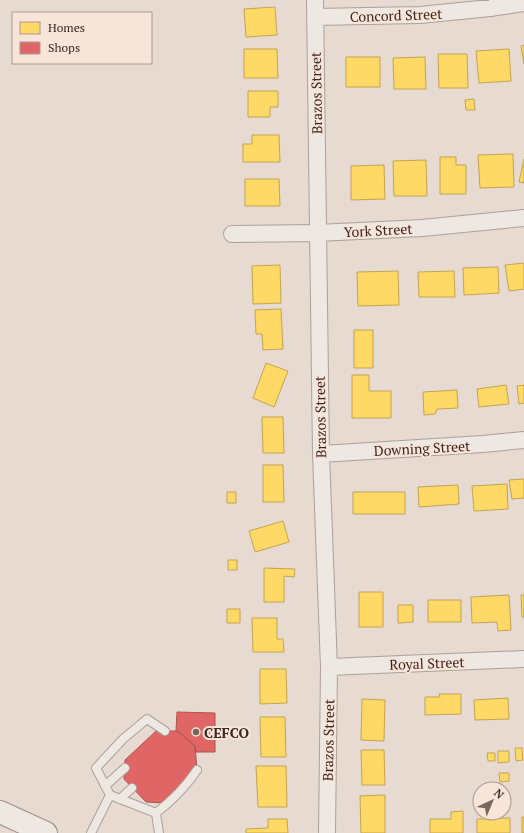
<svg xmlns="http://www.w3.org/2000/svg" width="524" height="833" font-family="'PT Serif',serif">
	<style>
		.homes { fill: #ffd966; stroke: #c4a351 }
		.shops { fill: #e06666; stroke: #af5351 }
		.lines { fill: none; stroke-linecap: round; stroke-linejoin: round }
		.lane-casing { stroke: #aca099; stroke-width: 10 }
		.street-casing { stroke: #aca099; stroke-width: 18 }
		.secondary-casing { stroke: #9c8f8a; stroke-width: 24 }
		.lane { stroke: #eee8e2; stroke-width: 8 }
		.street { stroke: #eee8e2; stroke-width: 16 }
		.secondary { stroke: #eee8e2; stroke-width: 22 }
		.poi-dot { fill: #78655e; stroke: #f6e5d8; stroke-width: 1.5 }
		.labels { text-anchor: middle; dominant-baseline: central; stroke-width: 4; stroke-linejoin: round; paint-order: stroke }
		.street-label { font-size: 14px; fill: #3c2620; stroke: #f6e5d8 }
		.poi-label { font-size: 14px; font-weight: bold; fill: #3c2620; stroke: #f6e5d8; text-anchor: start }
	</style>
	<rect width="100%" height="100%" fill="#e6dad1"/>
	<path class="homes" d="M 275,7 L 277,35 L 246,37 L 244,9 Z
		M 524,45 L 524,64 L 521,46 Z
		M 244,49 L 277,49 L 278,78 L 244,78 Z
		M 509,49 L 511,81 L 479,83 L 476,51 Z
		M 438,54 L 467,54 L 468,88 L 439,88 Z
		M 346,57 L 380,57 L 380,87 L 346,87 Z
		M 425,57 L 426,89 L 394,89 L 393,58 Z
		M 248,91 L 278,91 L 278,107 L 270,107 L 270,117 L 248,117 Z
		M 474,99 L 475,110 L 466,110 L 465,100 Z
		M 252,135 L 279,135 L 280,162 L 243,162 L 243,144 L 252,144 Z
		M 513,154 L 514,187 L 480,188 L 478,155 Z
		M 440,157 L 456,157 L 456,165 L 466,165 L 466,194 L 440,194 Z
		M 524,159 L 524,183 L 519,182 Z
		M 426,160 L 427,196 L 394,196 L 393,161 Z
		M 384,165 L 385,199 L 351,200 L 351,166 Z
		M 245,179 L 279,179 L 280,206 L 245,206 Z
		M 524,263 L 524,289 L 509,291 L 505,265 Z
		M 280,265 L 281,303 L 253,304 L 252,266 Z
		M 498,267 L 499,293 L 464,295 L 463,268 Z
		M 398,271 L 399,305 L 358,306 L 357,272 Z
		M 454,271 L 455,297 L 419,297 L 418,272 Z
		M 281,309 L 283,349 L 263,350 L 262,334 L 256,334 L 255,310 Z
		M 354,330 L 373,330 L 373,368 L 354,368 Z
		M 266,363 L 288,371 L 274,407 L 253,398 Z
		M 352,375 L 369,375 L 369,391 L 391,391 L 391,418 L 352,418 Z
		M 506,385 L 509,404 L 479,407 L 477,389 Z
		M 524,385 L 524,403 L 519,404 L 517,386 Z
		M 457,390 L 458,408 L 437,409 L 435,414 L 424,415 L 423,392 Z
		M 262,417 L 283,417 L 284,453 L 263,453 Z
		M 263,465 L 283,465 L 284,502 L 263,502 Z
		M 524,479 L 524,498 L 512,499 L 509,480 Z
		M 507,484 L 508,509 L 474,511 L 472,486 Z
		M 458,485 L 459,504 L 419,507 L 418,487 Z
		M 227,492 L 236,492 L 236,503 L 227,503 Z
		M 353,492 L 405,492 L 405,514 L 353,514 Z
		M 283,521 L 289,542 L 255,552 L 249,531 Z
		M 228,560 L 237,560 L 237,570 L 228,570 Z
		M 264,568 L 295,569 L 294,577 L 284,576 L 284,602 L 264,602 Z
		M 359,592 L 383,592 L 383,627 L 359,627 Z
		M 509,595 L 511,630 L 498,631 L 497,622 L 472,623 L 471,597 Z
		M 521,595 L 524,595 L 524,617 L 522,617 Z
		M 428,600 L 461,600 L 461,622 L 428,622 Z
		M 398,605 L 413,605 L 413,622 L 398,623 Z
		M 227,609 L 240,609 L 240,623 L 227,623 Z
		M 252,618 L 277,618 L 277,639 L 283,639 L 284,652 L 253,652 Z
		M 260,669 L 286,669 L 287,703 L 260,704 Z
		M 439,694 L 461,694 L 461,714 L 425,715 L 425,697 L 440,697 Z
		M 508,698 L 509,719 L 475,720 L 474,700 Z
		M 362,699 L 385,700 L 384,741 L 361,740 Z
		M 260,717 L 285,717 L 286,757 L 261,757 Z
		M 515,748 L 522,748 L 523,760 L 516,761 Z
		M 361,750 L 384,750 L 385,785 L 362,785 Z
		M 498,751 L 509,751 L 509,762 L 498,763 Z
		M 487,753 L 495,753 L 495,761 L 488,761 Z
		M 256,766 L 286,766 L 287,807 L 258,807 Z
		M 499,773 L 509,773 L 509,781 L 500,782 Z
		M 385,795 L 385,833 L 361,833 L 360,796 Z
		M 463,811 L 463,833 L 430,833 L 430,819 L 451,819 L 451,812 Z
		M 522,817 L 524,817 L 524,833 L 522,833 Z
		M 510,818 L 510,833 L 477,833 L 477,819 Z
		M 268,819 L 287,819 L 288,833 L 246,833 L 246,829 L 268,828 Z"/>
	<path class="shops" d="M 177,712 L 215,713 L 215,752 L 195,752 L 195,746 L 180,733 L 176,731 Z
		M 156,731 L 176,731 L 180,733 L 195,746 L 197,770 L 165,803 L 146,802 L 124,779 L 125,760 Z"/>
	<g class="lines">
		<g class="lane-casing">
			<path id="lane" d="M 105,786 L 125,768
				M 110,795 L 96,768 L 123,739 L 147,719 L 165,731
				M 120,799 L 132,788
				M 156,813 C 173,800 185,788 197,770
				M 91,833 L 110,795 L 156,813 L 159,833"/>
		</g>
		<g class="street-casing">
			<path id="street" d="M 315,0 L 321,454 L 329,667 L 327,833
				M 315,17 L 420,15 L 490,8 L 524,3
				M 232,234 L 317,233 L 422,228 L 524,218
				M 321,454 L 483,444 L 524,440
				M 329,667 L 524,659"/>
		</g>
		<g class="secondary-casing">
			<path id="secondary" d="M 0,812 L 46,833"/>
		</g>
		<use href="#lane" class="lane"/>
		<use href="#street" class="street"/>
		<use href="#secondary" class="secondary"/>
	</g>
	<circle class="poi-dot" cx="196" cy="732" r="4"/>
	<g class="labels">
		<g class="street-label">
			<text transform="translate(396 15) rotate(-2)">Concord Street</text>
			<text transform="translate(316 93) rotate(-91)">Brazos Street</text>
			<text transform="translate(378 230) rotate(-3)">York Street</text>
			<text transform="translate(320 417) rotate(-91)">Brazos Street</text>
			<text transform="translate(422 448) rotate(-3)">Downing Street</text>
			<text transform="translate(427 663) rotate(-2)">Royal Street</text>
			<text transform="translate(328 740) rotate(-89)">Brazos Street</text>
		</g>
		<g class="poi-label">
			<text x="204" y="732">CEFCO</text>
		</g>
	</g>
	<rect x="12" y="12" width="140" height="52" fill="#f6e5d8" stroke="#ac998e"/>
	<rect x="20" y="22" width="20" height="12" fill="#ffd966" stroke="#ac998e"/>
	<text x="48" y="32" font-size="12" fill="#3c2620">Homes</text>
	<rect x="20" y="42" width="20" height="12" fill="#e06666" stroke="#ac998e"/>
	<text x="48" y="52" font-size="12" fill="#3c2620">Shops</text>
	<g transform="translate(492 801) rotate(44)"><circle r="19" fill="#f6e5d8" stroke="#ac998e"/>
	<path d="M0-3L7 15L0 10L-7 15Z" fill="#78655e"/>
	<text y="-6" font-size="11" font-weight="bold" text-anchor="middle" fill="#3c2620">N</text>
	</g>
</svg>
